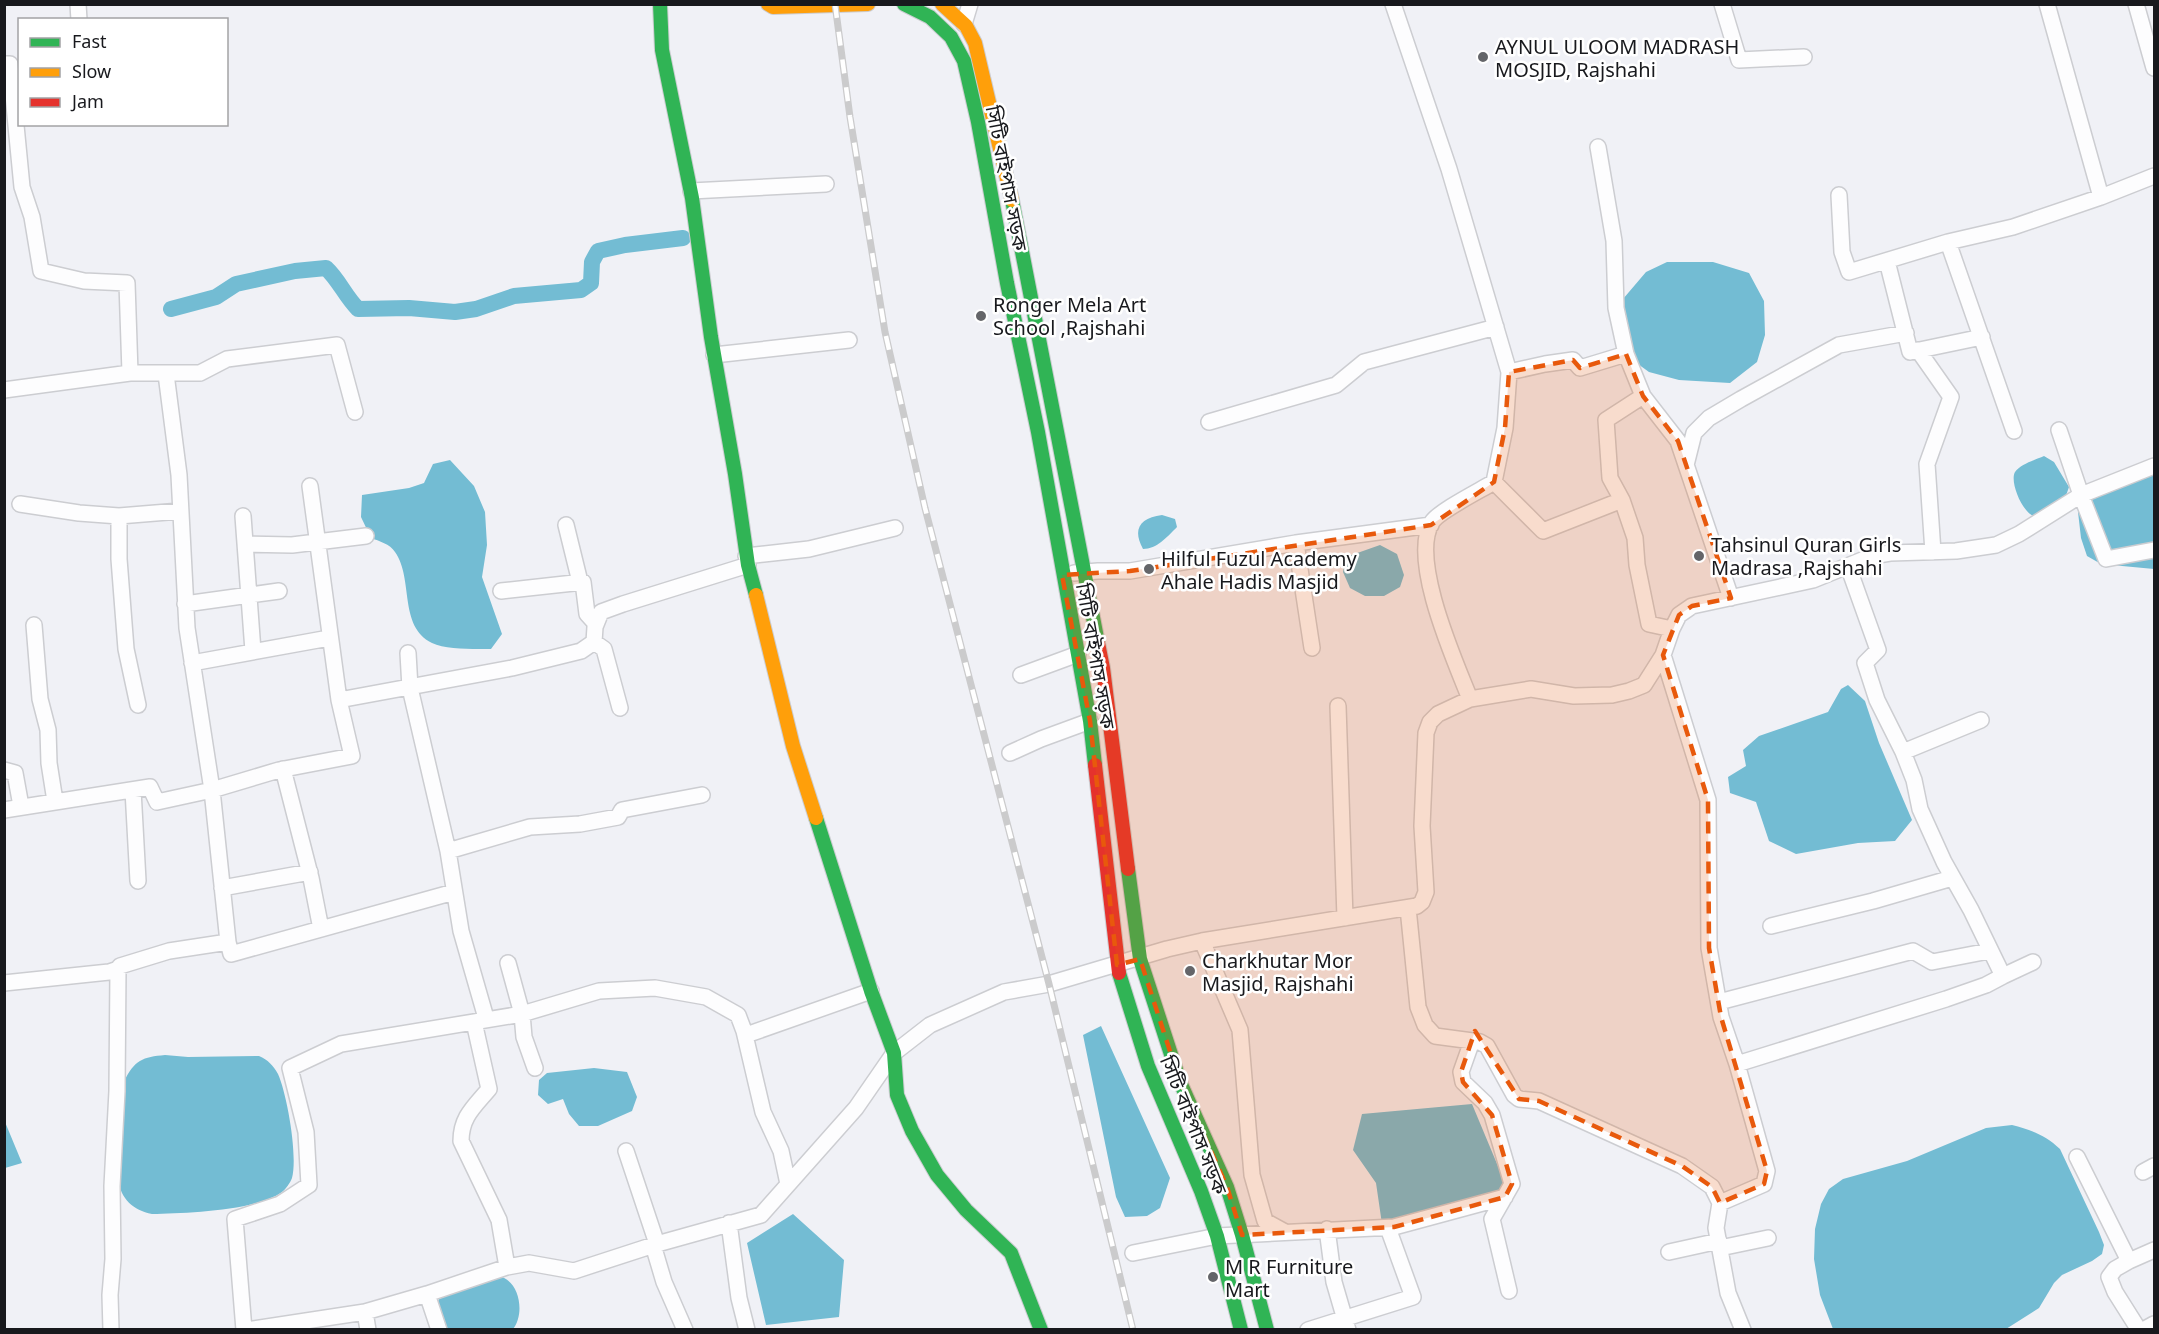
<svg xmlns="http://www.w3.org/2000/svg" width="2159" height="1334" font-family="'Noto Sans','Noto Sans Bengali',sans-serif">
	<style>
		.water { fill: #73bcd3 }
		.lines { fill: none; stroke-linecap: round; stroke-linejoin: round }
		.canal { stroke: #73bcd3; stroke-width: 16 }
		.street-casing { stroke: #cccdd1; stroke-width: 18 }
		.fast-casing { stroke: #cccdd1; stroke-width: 16 }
		.slow-casing { stroke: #cccdd1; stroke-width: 16 }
		.jam-casing { stroke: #cccdd1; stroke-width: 16 }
		.street { stroke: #fdfdfe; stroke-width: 15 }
		.fast { stroke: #30b455; stroke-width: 14 }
		.slow { stroke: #ff9f0a; stroke-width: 14 }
		.jam { stroke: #e5322d; stroke-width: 14 }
		.rail-casing { stroke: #cbcbcc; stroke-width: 7 }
		.rail { stroke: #fff; stroke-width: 4.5; stroke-dasharray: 14; stroke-linecap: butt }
		.marked { fill: #e8590c; fill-opacity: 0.2; stroke: #e8590c; stroke-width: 4.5; stroke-dasharray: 12 8; stroke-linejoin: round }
		.poi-dot { fill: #646569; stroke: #fff; stroke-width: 2 }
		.labels { text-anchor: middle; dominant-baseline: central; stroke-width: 5; stroke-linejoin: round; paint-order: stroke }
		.poi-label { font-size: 20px; fill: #18191d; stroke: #fff; text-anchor: start }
		.street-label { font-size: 20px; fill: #18191d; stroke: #fff }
	</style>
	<rect width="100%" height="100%" fill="#f0f1f6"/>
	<path class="water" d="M 1667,262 L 1713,262 L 1749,273 L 1764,301 L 1765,335 L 1757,362 L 1730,383 L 1679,380 L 1649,372 L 1631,359 L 1623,314 L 1623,299 L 1646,272 Z
		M 2044,456 L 2054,462 L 2069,487 L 2063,504 C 2056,508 2045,516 2038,517 C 2024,518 2009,482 2015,472 C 2021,464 2035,460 2044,456 Z
		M 450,460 L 474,486 L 485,512 L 487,545 L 482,577 L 502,634 L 491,649 C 475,649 446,650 432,643 C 398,626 414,579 395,552 C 390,544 379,541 371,538 L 361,517 L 362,495 L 409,488 L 424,483 L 433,464 Z
		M 2154,466 L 2154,569 L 2101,564 L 2087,556 L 2081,538 L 2078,512 L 2090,498 Z
		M 1162,515 L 1175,519 L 1177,527 C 1167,537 1157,549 1143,549 C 1132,529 1140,518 1162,515 Z
		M 1380,545 L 1397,554 L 1404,575 L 1400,587 L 1384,596 L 1365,596 L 1350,588 L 1343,572 L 1346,557 Z
		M 1848,685 L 1865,701 L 1879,743 L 1912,820 L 1895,841 L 1858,843 L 1796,854 L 1769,841 L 1756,802 L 1730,793 L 1728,777 L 1746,766 L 1743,750 L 1759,736 L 1828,712 L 1841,689 Z
		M 1101,1026 L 1170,1178 L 1160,1208 L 1147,1216 L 1125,1217 L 1116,1197 L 1083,1035 Z
		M 165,1055 L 188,1057 L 259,1056 C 268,1060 273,1065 278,1074 C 287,1094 298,1156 292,1178 C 290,1183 286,1189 282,1192 C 256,1211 185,1213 152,1214 C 133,1210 121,1199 118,1180 L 124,1082 C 134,1060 143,1057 165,1055 Z
		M 594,1068 L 627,1072 L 637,1097 L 632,1111 L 598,1126 L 579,1126 L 569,1114 L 563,1099 L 548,1104 L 538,1095 L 539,1080 L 547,1073 Z
		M 1472,1104 L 1500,1171 L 1506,1193 L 1382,1224 L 1376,1183 L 1353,1150 L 1362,1114 Z
		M 5,1122 L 22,1163 L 5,1168 L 4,1168 Z
		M 2012,1125 C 2031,1130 2045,1135 2060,1149 L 2099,1232 L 2104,1245 L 2102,1254 L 2092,1261 L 2062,1275 L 2054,1283 L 2039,1308 L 2006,1329 L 1833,1329 L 1820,1295 L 1814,1259 L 1815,1229 L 1821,1204 L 1829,1189 L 1843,1179 L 1907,1161 L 1986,1128 Z
		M 793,1214 L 844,1260 L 839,1317 L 766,1325 L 747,1243 Z
		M 496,1276 C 519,1277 526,1313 513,1329 L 445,1329 L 436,1306 L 439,1299 Z"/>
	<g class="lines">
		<path class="canal" d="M 171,309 L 216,297 L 236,284 L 295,271 L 326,268 C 339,280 345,296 358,309 L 409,308 L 455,312 L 476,309 L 514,296 L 581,290 L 591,283 L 592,262 L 598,251 L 625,245 L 683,238"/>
		<g class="street-casing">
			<path id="street" d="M 78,4 L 79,20
				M 1393,4 L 1449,169 L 1509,372
				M 1722,4 L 1739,60 L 1804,57
				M 2047,4 L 2101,197
				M 2136,4 L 2154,68
				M 964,24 L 970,4
				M 4,64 L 10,64 L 22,187 L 32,217 L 41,271 L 84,281 L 127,283 L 130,373
				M 1598,147 L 1614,241 L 1616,308 L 1626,354 L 1643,396 L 1678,441 L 1731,598
				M 691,191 L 826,184
				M 1839,195 L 1842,252 L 1849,272 L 1948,242 L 2013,227 L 2101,197 L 2154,176
				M 1948,242 L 2014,431
				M 1887,261 L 1910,352 L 1982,337
				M 1918,350 L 1951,397 L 1927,464 L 1933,552
				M 714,355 L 849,340
				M 166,374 L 179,475 L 187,628 L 212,790 L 228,942
				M 4,390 L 130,373 L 200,373 L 227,359 L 337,345 L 355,412
				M 1209,422 L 1336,385 L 1364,362 L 1496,327
				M 2059,430 L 2081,495 L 2106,559 L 2154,550
				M 1686,465 L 1694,433 L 1709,418 L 1741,399 L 1839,345 L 1906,333
				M 1494,482 L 1543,531 L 1622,500 L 1610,478 L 1606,420 L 1643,396
				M 310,486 L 339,700
				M 1622,500 L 1635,538 L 1637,565 L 1649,624 L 1672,629
				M 20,504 L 79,513 L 119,516 L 180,511
				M 119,516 L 119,559 L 126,649 L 138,705
				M 243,516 L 253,651
				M 566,525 L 580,582
				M 1296,543 L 1312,648
				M 245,544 L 292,545 L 366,536
				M 746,556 L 809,549 L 895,528
				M 1848,566 L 1878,650 L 1865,663 L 1877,700 L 1903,752 L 1914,780 L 1920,809 L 1944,862 L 1971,910 L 2003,976 L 2033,962
				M 1074,573 L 1098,571 L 1130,571 L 1296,543 L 1431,525
				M 501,591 L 583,582 L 587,614 L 596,624
				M 185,604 L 279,591
				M 34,625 L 40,699 L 48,730 L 49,763 L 55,801
				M 594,642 L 604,649 L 620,708
				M 408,653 L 410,688 L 448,851 L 461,931 L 486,1018
				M 1663,655 L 1708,800 L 1709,948 L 1721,1017 L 1737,1064 L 1767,1171 L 1764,1184 L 1720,1203 L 1716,1228 L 1728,1293 L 1743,1330
				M 192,663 L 329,638
				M 1021,675 L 1078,654
				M 1470,699 C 1455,661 1409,559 1432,522 C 1439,511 1481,490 1494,482 L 1505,428 L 1509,372 L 1545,364 L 1573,360 L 1580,368 L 1626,354
				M 1338,706 L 1345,918
				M 1903,752 L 1981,720
				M 1010,753 L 1041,739 L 1090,721
				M 283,769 L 311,878 L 321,929
				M 4,770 L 15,773 L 21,806
				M 133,790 L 138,881
				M 4,810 L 150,787 L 157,802 L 212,790 L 279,770 L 352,756 L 339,700 L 512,668 L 581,651 L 594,642 L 595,627 L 601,612 L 623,604 L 748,565
				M 448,851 L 530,827 L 580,824 L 618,817 L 622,810 L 702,795
				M 222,888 L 310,872
				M 1408,908 L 1418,1007 L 1425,1025 L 1435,1036 L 1480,1042 L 1487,1046 L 1514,1095 L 1519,1099 L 1539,1101 L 1682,1166 L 1712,1187 L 1720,1203
				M 1771,926 L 1873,901 L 1952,878
				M 1202,941 L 1240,1030 L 1252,1175 L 1265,1221 L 1285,1232
				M 508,963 L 522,1014 L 524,1037 L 535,1068
				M 4,983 L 109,972 L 118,969 L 120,966 L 169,951 L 228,942 L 231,954 L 454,892
				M 1719,1002 L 1913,951 L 1932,962 L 1989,951
				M 474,1022 L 489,1089 C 474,1107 461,1117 461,1141 L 499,1220 L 507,1267
				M 744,1031 L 763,1112 L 781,1151 L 788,1184
				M 1472,1041 L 1461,1072 L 1463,1082 L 1485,1103 L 1492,1115 L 1512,1184 L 1492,1219 L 1509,1291
				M 1737,1064 L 1946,999 L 1986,985 L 2003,976
				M 626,1151 L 657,1244
				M 2077,1157 L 2129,1261 L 2115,1269 L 2109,1277 L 2115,1292 L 2139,1330
				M 2143,1172 L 2154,1166
				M 729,1223 L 739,1298 L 747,1330
				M 1327,1229 L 1334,1282 L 1348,1330
				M 653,1245 L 664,1282 L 685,1330
				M 1720,1248 L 1768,1238
				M 1669,1252 L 1719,1241
				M 1133,1253 L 1217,1236 L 1394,1227 L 1505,1197
				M 2129,1261 L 2154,1250
				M 427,1294 L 439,1330
				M 365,1312 L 368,1330
				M 111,1330 L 110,1295 L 113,1259 L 112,1186 L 117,1091 L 118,969
				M 244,1330 L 235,1219 L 280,1204 L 309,1185 L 306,1132 L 290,1068 L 341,1044 L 522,1014 L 599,991 L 655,988 L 706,997 L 738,1015 L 744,1031 L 749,1034 L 871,991
				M 246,1330 L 365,1312 L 427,1294 L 507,1267 L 529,1263 L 574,1271 L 657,1244 L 761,1215 L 856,1108 L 894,1053 L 930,1025 L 1004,992 L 1049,984 L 1167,949 L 1202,941 L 1417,906 L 1422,902 L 1426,892 L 1422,826 L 1426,733 L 1430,722 L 1438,714 L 1470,699 L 1531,689 L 1574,696 L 1612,695 L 1629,691 L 1644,685 L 1663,655 L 1672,629 L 1679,615 L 1692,606 L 1813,580 L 1872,556 L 1890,553 L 1956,551 L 1996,545 L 2019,534 L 2081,495 L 2154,466
				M 1308,1330 L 1413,1297 L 1388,1228
				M 2143,1330 L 2154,1324"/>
		</g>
		<g class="fast-casing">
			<path id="fast" d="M 660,4 L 662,50 L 692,198 L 711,337 L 735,474 L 748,565 L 756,595
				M 904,4 L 930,17 L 951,37 L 964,61 L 978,122 L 1007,283 L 1038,432 L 1090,721 L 1095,765
				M 1012,200 L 1098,643
				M 816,818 L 871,991 L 894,1053 L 897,1095 L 912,1131 L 937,1175 L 966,1210 L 1011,1253 L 1041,1330
				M 1128,869 L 1140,959 L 1180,1082 L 1227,1187 L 1242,1235 L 1267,1330
				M 1119,973 L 1148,1066 L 1201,1191 L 1217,1236 L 1241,1330"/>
		</g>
		<g class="slow-casing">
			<path id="slow" d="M 768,4 L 773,7 L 868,4
				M 942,4 L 966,26 L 975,43 L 1012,200
				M 756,595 L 793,746 L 816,818"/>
		</g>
		<g class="jam-casing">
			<path id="jam" d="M 1098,643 L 1103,668 L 1128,869
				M 1095,765 L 1119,973"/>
		</g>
		<use href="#street" class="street"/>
		<use href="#fast" class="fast"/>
		<use href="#slow" class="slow"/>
		<use href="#jam" class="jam"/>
		<g class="rail-casing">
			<path id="rail" d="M 835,4 L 850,117 L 885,332 L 925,508 L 1049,984 L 1133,1330"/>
		</g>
		<use href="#rail" class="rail"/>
	</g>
	<path class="marked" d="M 1626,354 L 1643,396 L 1678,441 L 1731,598 L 1692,606 L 1679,615 L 1663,655 L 1708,800 L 1709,948 L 1721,1017 L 1767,1171 L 1764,1184 L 1720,1203 L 1712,1187 L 1682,1166 L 1539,1101 L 1519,1099 L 1475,1031 L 1461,1072 L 1463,1082 L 1492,1115 L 1512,1184 L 1505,1197 L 1394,1227 L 1242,1235 L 1227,1187 L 1180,1082 L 1140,959 L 1117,965 L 1090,721 L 1062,575 L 1130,571 L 1431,525 L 1494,482 L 1505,428 L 1509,372 L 1573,360 L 1580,368 Z"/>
	<g class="poi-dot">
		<circle cx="1483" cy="57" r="6"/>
		<circle cx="981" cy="316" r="6"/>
		<circle cx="1699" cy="556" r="6"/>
		<circle cx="1149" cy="569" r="6"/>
		<circle cx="1190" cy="971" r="6"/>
		<circle cx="1213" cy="1277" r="6"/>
	</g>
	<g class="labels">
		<g class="poi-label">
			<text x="1495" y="46">AYNUL ULOOM MADRASH<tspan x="1495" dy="23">MOSJID, Rajshahi</tspan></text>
			<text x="993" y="304">Ronger Mela Art<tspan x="993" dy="23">School ,Rajshahi</tspan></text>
			<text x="1711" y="544">Tahsinul Quran Girls<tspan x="1711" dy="23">Madrasa ,Rajshahi</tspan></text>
			<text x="1161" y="558">Hilful Fuzul Academy<tspan x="1161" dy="23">Ahale Hadis Masjid</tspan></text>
			<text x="1202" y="960">Charkhutar Mor<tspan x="1202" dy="23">Masjid, Rajshahi</tspan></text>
			<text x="1225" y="1266">M R Furniture<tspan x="1225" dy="23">Mart</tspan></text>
		</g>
		<g class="street-label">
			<text transform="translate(1007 178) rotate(79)">সিটি বাইপাস সড়ক</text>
			<text transform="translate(1096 656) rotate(80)">সিটি বাইপাস সড়ক</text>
			<text transform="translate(1194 1125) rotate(68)">সিটি বাইপাস সড়ক</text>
		</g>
	</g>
	<rect width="2159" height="1334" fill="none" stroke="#18191d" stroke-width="12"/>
	<rect x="18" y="18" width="210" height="108" fill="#ffffff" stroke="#a3a3a5" stroke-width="1.5"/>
	<rect x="30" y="38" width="30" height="9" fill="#30b455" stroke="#a3a3a5" stroke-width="1.5"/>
	<text x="72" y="48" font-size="18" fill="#18191d">Fast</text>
	<rect x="30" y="68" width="30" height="9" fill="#ff9f0a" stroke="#a3a3a5" stroke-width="1.5"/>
	<text x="72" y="78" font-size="18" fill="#18191d">Slow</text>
	<rect x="30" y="98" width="30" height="9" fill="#e5322d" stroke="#a3a3a5" stroke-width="1.5"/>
	<text x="72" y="108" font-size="18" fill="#18191d">Jam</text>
</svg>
